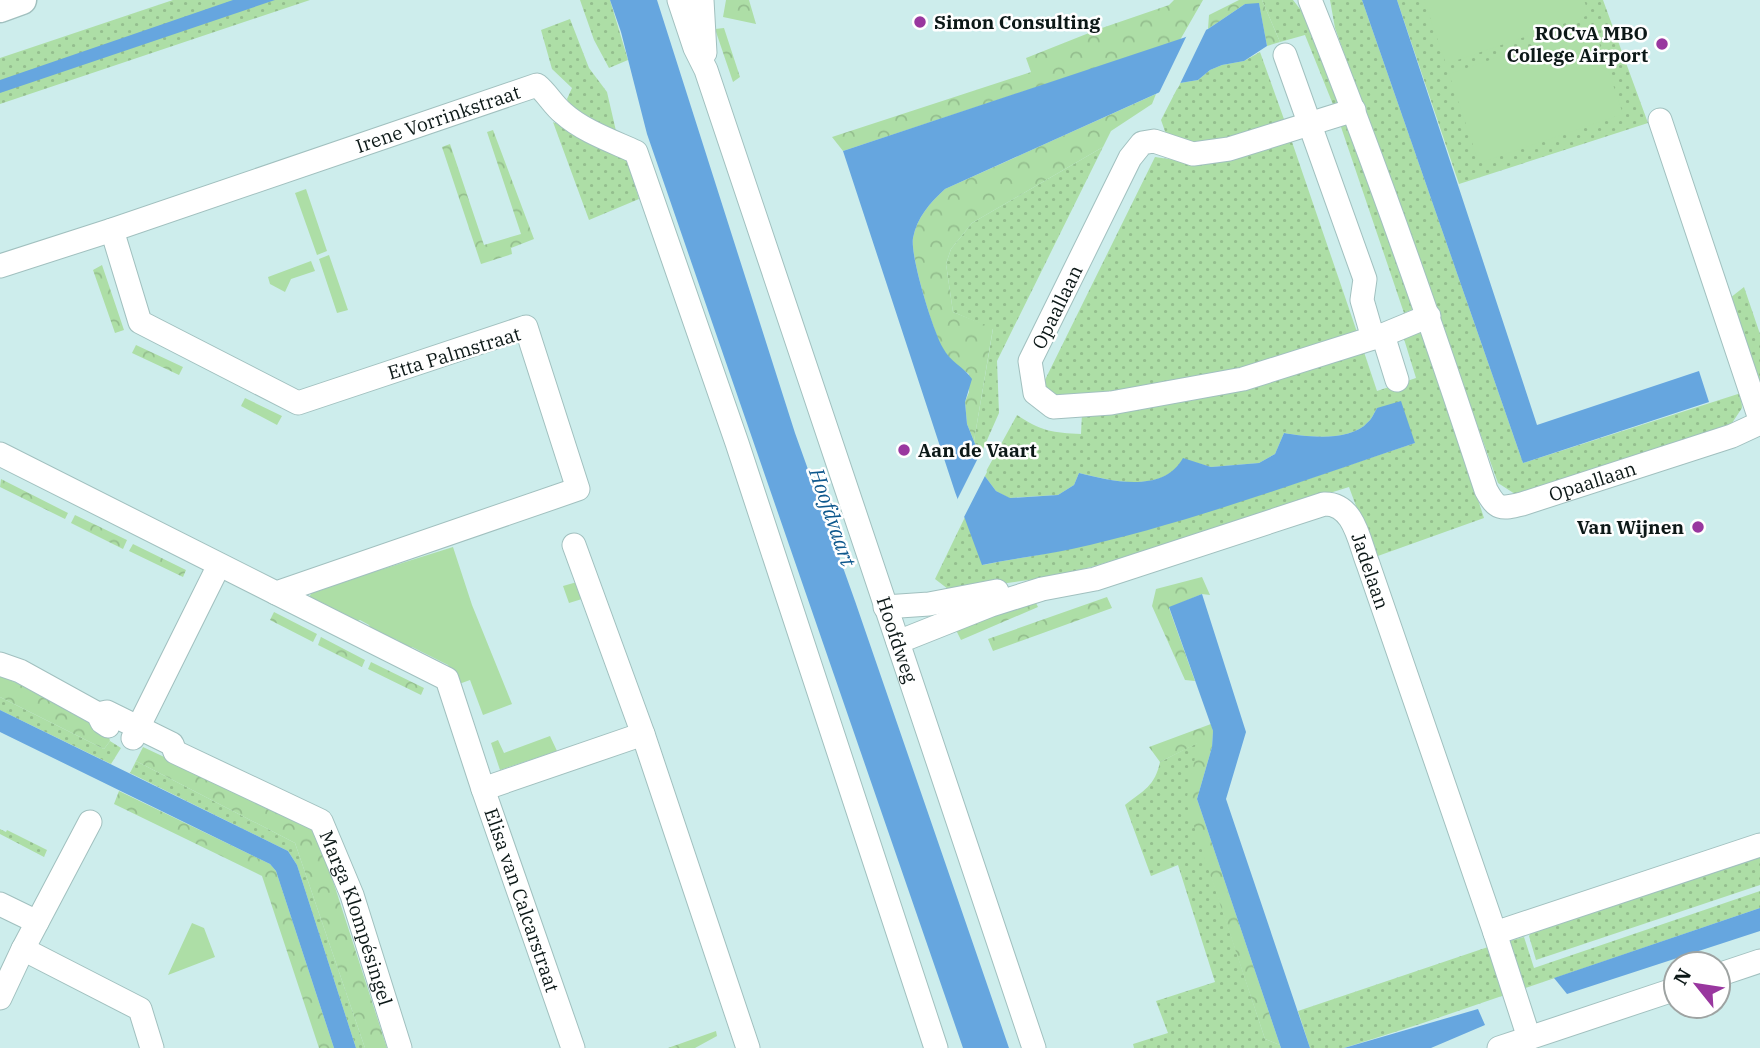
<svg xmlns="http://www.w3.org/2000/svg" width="1760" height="1048" font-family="'IBM Plex Serif',serif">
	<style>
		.grass { fill: url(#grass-dots) }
		.forest { fill: url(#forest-crowns) }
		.green { fill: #addea6 }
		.water { fill: #66a6df }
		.pier { fill: #cdedec }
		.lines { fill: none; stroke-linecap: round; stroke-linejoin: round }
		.minor-casing { stroke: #a1c0bf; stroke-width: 25 }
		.major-casing { stroke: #a1c0bf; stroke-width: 31 }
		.minor { stroke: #fff; stroke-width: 23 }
		.major { stroke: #fff; stroke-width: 28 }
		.poi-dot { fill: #99379f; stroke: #fff; stroke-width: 2.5 }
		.labels { text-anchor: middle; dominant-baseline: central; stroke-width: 5; stroke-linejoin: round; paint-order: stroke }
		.poi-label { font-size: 19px; font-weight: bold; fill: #0c1817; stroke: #fff; text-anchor: start }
		.street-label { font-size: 19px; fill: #0c1817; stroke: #fff }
		.water-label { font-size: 21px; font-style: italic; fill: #0e588d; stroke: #fff }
	</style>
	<defs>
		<pattern id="grass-dots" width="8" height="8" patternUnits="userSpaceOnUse" patternTransform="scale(1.75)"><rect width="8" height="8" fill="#addea6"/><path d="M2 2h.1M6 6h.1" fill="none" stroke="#94be8e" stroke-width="1.8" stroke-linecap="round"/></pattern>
		<pattern id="forest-crowns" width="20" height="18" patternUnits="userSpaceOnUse" patternTransform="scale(1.75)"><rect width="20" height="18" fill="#addea6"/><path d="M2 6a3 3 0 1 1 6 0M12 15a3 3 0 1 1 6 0" fill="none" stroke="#94be8e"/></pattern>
	</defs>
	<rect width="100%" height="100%" fill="#cdedec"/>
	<path class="grass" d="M 173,0 L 310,0 L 0,104 L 0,58 Z
		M 580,0 L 610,0 L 628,60 L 609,68 L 594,40 Z
		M 1262,0 L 1293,0 L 1304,14 L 1344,96 L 1334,107 L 1305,35 L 1280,42 Z
		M 1330,0 L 1362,0 L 1523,463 L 1741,393 L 1742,408 L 1730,426 L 1707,438 L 1515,494 L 1498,483 L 1335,28 Z
		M 1397,0 L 1603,0 L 1648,123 L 1459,184 Z
		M 570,19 L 589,68 L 607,92 L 616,131 L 572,109 L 567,99 L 572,88 L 552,69 L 541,30 Z
		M 1260,52 L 1285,122 L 1224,140 L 1193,145 L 1167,137 L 1161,120 L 1180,83 L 1198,80 L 1210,70 L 1222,65 L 1244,61 Z
		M 1352,121 L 1416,308 L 1404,313 L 1340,124 Z
		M 553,122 L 627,158 L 639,199 L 589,220 Z
		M 1291,139 L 1358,335 L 1266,364 L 1061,401 L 1041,388 L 1155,157 L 1182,161 Z
		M 1103,147 L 997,361 L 999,413 L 980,456 L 974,441 L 993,329 L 953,312 L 946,264 L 951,249 L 972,223 Z
		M 1744,287 L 1760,334 L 1760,384 L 1730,298 Z
		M 1423,331 L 1484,518 L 1375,557 L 1349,487 L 1095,566 L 1050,577 L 965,589 L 948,589 L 935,579 L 965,517 L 983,565 C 1012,559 1043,555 1072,548 C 1189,522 1302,480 1415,443 L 1377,408 C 1374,413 1372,419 1368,422 C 1351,442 1307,437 1284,433 L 1275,454 L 1259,463 L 1211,467 L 1183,459 C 1163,494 1111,481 1079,473 L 1074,485 L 1058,495 L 1009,498 L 996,491 L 984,475 L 1017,415 C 1040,431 1054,433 1081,434 L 1082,413 L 1364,352 L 1377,391 L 1416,378 L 1404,339 Z
		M 0,697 L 104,749 L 110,741 L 121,748 L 111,764 L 0,710 Z
		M 1199,742 L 1187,802 L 1265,1039 L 1280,1045 L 1281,1048 L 1134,1048 L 1133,1044 L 1168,1033 L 1156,1001 L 1215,982 L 1178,865 L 1151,876 L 1125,805 C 1144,790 1155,786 1160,762 Z
		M 136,761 L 295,843 L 365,1048 L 356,1048 L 297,865 L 288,851 L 130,773 Z
		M 0,829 L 6,832 L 7,830 L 47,850 L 44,857 L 0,834 Z
		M 1760,855 L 1760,885 L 1536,960 L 1529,936 L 1533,930 Z
		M 1760,891 L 1760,908 L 1420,1024 L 1344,1048 L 1310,1048 L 1298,1011 L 1491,946 L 1524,937 L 1534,968 Z"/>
	<path class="forest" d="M 726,0 L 749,0 L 756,24 L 723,17 Z
		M 1174,0 L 1203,0 L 1180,40 L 843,151 L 832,137 L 1031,72 L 1026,58 L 1099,29 L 1169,5 Z
		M 1239,0 L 1262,0 L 1280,42 L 1267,46 L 1259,4 L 1245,4 L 1208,29 L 1209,15 Z
		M 724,28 L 740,77 L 733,82 L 715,29 Z
		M 1156,94 L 1152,104 L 1111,131 L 1103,147 L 972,223 L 951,249 L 946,264 L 953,312 L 993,328 L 974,441 L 967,424 L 965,402 L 969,392 L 969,374 C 958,367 949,359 942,348 C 933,330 910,256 913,238 C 917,217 930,203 945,189 Z
		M 493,130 L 534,239 L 511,248 L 512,254 L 481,264 L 442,147 L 450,144 L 484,245 L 521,234 L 487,132 Z
		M 102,265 L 124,330 L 115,333 L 93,270 Z
		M 136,345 L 183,367 L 179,375 L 132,353 Z
		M 245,398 L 282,416 L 277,425 L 241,406 Z
		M 1,479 L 68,513 L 65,519 L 0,487 Z
		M 75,515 L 127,540 L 123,549 L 71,523 Z
		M 133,544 L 186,570 L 183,577 L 129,551 Z
		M 1202,577 L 1210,595 L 1202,594 L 1169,608 L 1195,681 L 1185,680 L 1152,606 L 1156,589 Z
		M 1107,597 L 1112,608 L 993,651 L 988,639 Z
		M 1034,599 L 1038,607 L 961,640 L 956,630 Z
		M 274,612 L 317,634 L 313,642 L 270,620 Z
		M 321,637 L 365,660 L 362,667 L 318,645 Z
		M 371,662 L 424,688 L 421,695 L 368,669 Z
		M 0,675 L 45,697 L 108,734 L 110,741 L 104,749 L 0,697 Z
		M 1211,724 L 1213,731 L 1212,747 L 1197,799 L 1280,1045 L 1265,1039 L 1186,802 L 1198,743 L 1160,762 L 1149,747 Z
		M 143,747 L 311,826 L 324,853 L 387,1048 L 365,1048 L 295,843 L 136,761 Z
		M 119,791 L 270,864 L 276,871 L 334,1048 L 319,1048 L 262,876 L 114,804 Z
		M 716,1031 L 717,1036 L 695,1048 L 668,1048 Z"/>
	<path class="green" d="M 1424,0 L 1584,0 L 1589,15 L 1446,64 Z
		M 1593,25 L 1623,114 L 1479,163 L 1449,74 Z
		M 306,189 L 327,251 L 317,255 L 295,193 Z
		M 329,255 L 348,310 L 337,313 L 319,259 Z
		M 311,261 L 315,271 L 291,279 L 285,292 L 270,284 L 268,277 Z
		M 453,547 L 472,605 L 512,704 L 483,715 L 470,680 L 459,684 L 448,665 L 412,647 L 406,649 C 399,635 385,639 373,633 L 369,625 L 360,620 L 353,623 L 307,600 L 313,591 Z
		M 577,582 L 582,599 L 569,603 L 563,586 Z
		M 550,736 L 557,751 L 500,770 L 491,743 L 498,740 L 504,753 Z
		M 192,923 L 204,928 L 215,957 L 168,975 Z"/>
	<path class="water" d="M 233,0 L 275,0 L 0,93 L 0,80 Z
		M 610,0 L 657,0 L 795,433 L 855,601 L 1009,1048 L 963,1048 L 647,134 L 621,32 Z
		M 1362,0 L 1397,0 L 1537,425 L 1699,371 L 1709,402 L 1523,463 Z
		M 1259,3 L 1267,46 L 1244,61 L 1222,65 L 1210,70 L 1198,80 L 1180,83 L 945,189 C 930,203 917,217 913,238 C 910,256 933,331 943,348 C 950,362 964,367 972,379 L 965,402 L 967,424 L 980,456 L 984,475 L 996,491 L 1010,498 L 1058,495 L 1074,485 L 1079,473 C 1111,481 1163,494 1183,458 L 1211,467 L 1259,463 L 1275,454 L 1284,433 C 1307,437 1351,442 1368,422 C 1372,419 1374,413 1377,408 L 1401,401 L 1415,443 C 1302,481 1189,523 1072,549 C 1042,555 1012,559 982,565 L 955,492 L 843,151 L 1183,38 L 1208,29 L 1245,4 Z
		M 1202,594 L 1246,732 L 1226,799 L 1310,1048 L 1281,1048 L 1197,799 L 1212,747 L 1213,731 L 1169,607 Z
		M 0,710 L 288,851 L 297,865 L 356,1048 L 334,1048 L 276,871 L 270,864 L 0,732 Z
		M 1760,908 L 1760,931 L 1567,994 L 1554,978 Z
		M 1478,1009 L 1485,1025 L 1431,1048 L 1344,1048 Z"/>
	<path class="pier" d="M 1208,26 L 1178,88 L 1158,95 L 1188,33 Z
		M 980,454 L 987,472 L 962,521 L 956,502 Z"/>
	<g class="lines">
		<g class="minor-casing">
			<g id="minor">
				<path id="s1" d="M 679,0 L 695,48 L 706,70 L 1034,1048"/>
				<path d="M 702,0 L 705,53"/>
				<path id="s2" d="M 1310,0 C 1375,161 1432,325 1486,490 C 1497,510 1501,509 1522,504 L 1732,436 L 1760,423"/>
				<path d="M 1285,55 L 1365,279 L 1362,300 L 1373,338 L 1383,335 L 1397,380"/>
				<path d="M 1354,110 L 1229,149 L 1193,154 L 1154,141 L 1142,143 L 1130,158 L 1030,361 L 1035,393 L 1053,407 L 1111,403 L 1243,379 L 1373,338"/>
				<path d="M 1660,120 L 1760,419"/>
				<path id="s3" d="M 0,266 L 112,230 L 537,85 C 547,93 553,105 563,113 C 583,131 612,141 636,152 L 737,443 L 936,1048"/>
				<path d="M 1383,335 L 1429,316"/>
				<path d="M 0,454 L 276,593 L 578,489 L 526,327 L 298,403 L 140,322 L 112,230"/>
				<path d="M 574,545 L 643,734 L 748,1048"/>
				<path d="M 276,593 L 447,679 L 483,789"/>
				<path d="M 885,607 L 929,604 L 997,591"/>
				<path id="s4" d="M 898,642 L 991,605 L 1042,589 L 1095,579 L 1324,504 C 1354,503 1359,541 1368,564 L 1495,933 L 1760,845"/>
				<path d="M 0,664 L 20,671 L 98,714 L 102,722 L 108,726"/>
				<path id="s5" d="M 98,714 L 107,712 L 172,744 L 175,752 L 321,821 L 352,895 L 400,1048"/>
				<path d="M 133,738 L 219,565"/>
				<path d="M 0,904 L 37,922"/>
				<path d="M 1495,933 L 1529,1038"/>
				<path d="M 23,949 L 140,1009 L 152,1048"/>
				<path d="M 1718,975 L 1760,961"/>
				<path d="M 0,998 L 23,949 L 90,822"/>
				<path d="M 573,1048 L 483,789 L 643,734"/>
				<path d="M 1499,1048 L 1676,989"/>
			</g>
		</g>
		<g class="major-casing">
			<path id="major" d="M 0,8 L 22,0"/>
		</g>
		<use href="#minor" class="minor"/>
		<use href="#major" class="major"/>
	</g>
	<g class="poi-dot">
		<circle cx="920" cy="22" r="7"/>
		<circle cx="1662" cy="44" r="7"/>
		<circle cx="904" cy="450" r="7"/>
		<circle cx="1698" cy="527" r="7"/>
	</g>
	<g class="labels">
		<g class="poi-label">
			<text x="934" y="22">Simon Consulting</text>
			<text x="1648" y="33" text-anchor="end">ROCvA MBO<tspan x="1648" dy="22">College Airport</tspan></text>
			<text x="918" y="450">Aan de Vaart</text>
			<text x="1684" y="527" text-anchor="end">Van Wijnen</text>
		</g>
		<g class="street-label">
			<text stroke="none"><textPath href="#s3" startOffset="462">Irene Vorrinkstraat</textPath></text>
			<text transform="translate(1057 307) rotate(-64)">Opaallaan</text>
			<text transform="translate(454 353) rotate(-17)">Etta Palmstraat</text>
			<text stroke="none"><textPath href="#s2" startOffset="639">Opaallaan</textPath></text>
			<text stroke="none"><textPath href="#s4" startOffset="536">Jadelaan</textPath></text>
			<text stroke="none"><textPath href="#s1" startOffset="676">Hoofdweg</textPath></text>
			<text transform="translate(522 900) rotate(71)">Elisa van Calcarstraat</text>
			<text stroke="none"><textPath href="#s5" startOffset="355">Marga Klompésingel</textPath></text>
		</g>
		<g class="water-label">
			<text transform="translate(833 517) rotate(71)">Hoofdvaart</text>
		</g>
	</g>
	<g transform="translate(1697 985) rotate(300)"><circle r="33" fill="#ffffff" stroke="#9ea3a2" stroke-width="2"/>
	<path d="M0-5L12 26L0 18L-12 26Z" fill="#99379f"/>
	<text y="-10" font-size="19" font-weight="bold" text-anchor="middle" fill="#0c1817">N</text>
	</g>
</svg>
